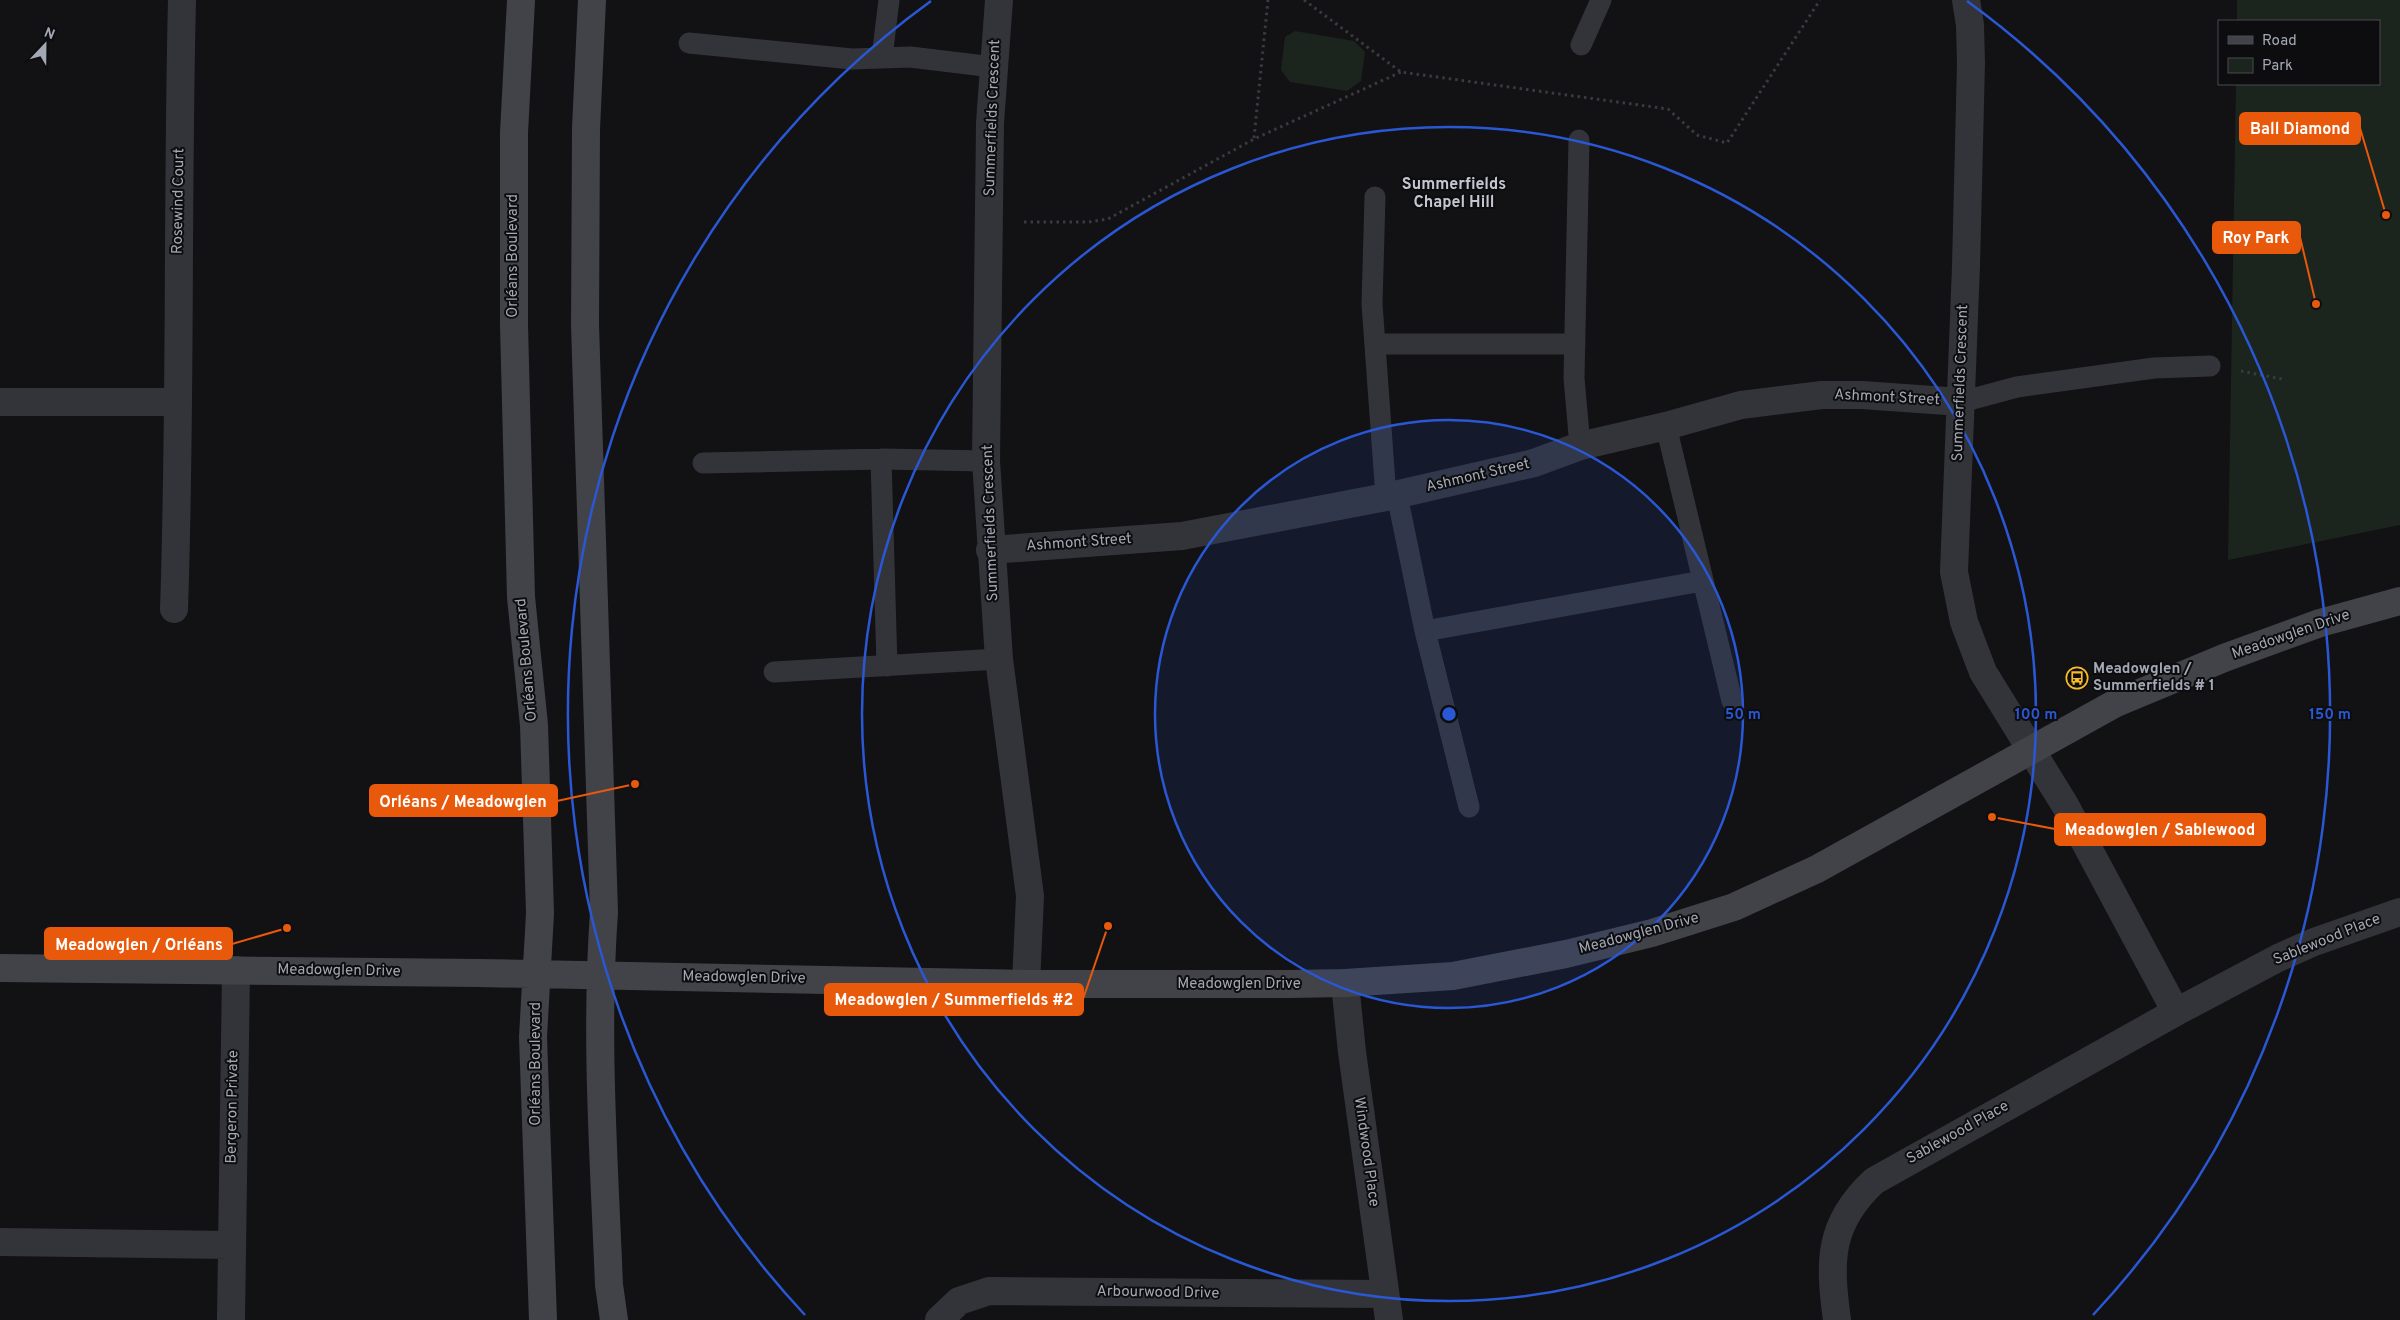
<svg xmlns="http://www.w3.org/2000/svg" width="2400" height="1320" font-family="Overpass,sans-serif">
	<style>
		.green { fill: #1c241e }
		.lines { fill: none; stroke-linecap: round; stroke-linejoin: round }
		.path { stroke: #393b40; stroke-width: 3; stroke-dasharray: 2.5 4; stroke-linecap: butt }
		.lane { stroke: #333439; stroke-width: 21 }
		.street { stroke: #333439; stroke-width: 28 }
		.secondary { stroke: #414349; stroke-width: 28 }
		.ring { fill: none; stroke: #2a57d4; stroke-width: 2.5 }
		.labels { text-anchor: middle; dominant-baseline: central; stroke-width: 4; stroke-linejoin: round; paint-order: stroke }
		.street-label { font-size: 15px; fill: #a3a8b5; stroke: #0d0d0f }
		.poi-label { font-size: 15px; font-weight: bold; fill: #a3a8b5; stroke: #0d0d0f; text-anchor: start }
		.neighbourhood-label { font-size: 16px; font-weight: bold; fill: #c4c7d1; stroke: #0d0d0f }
		.centre { fill: #2a57d4; stroke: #0d0d0f; stroke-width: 2.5 }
		.ring-label { font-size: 15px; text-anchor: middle; font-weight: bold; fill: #2a57d4; stroke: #0d0d0f; stroke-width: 4; stroke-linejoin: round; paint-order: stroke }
		.leader { fill: none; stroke: #e8590c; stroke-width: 2 }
		.callout-dot { fill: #e8590c; stroke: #0d0d0f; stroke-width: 2 }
		.callout { fill: #e8590c; stroke: #e8590c; stroke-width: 2 }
		.callout-label { font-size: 16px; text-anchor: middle; font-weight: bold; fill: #fff }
	</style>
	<rect width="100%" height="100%" fill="#121214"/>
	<path class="green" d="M 2237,0 L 2400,0 L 2400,525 L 2228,560 L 2236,84 L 2379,84 L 2379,21 L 2237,21 Z
		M 1295,31 L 1354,41 L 1365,52 L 1361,81 L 1347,91 L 1290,82 L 1281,70 L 1285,37 Z"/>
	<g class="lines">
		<path class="path" d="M 1304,0 L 1401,72 L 1668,109 L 1697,135 L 1727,143 L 1820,0
			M 1254,138 L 1268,0
			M 1024,222 L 1089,222 L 1108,219 L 1254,139 L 1401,72
			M 2241,371 L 2282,379"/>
		<path class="lane" d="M 689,43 L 852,59 L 910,57 L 993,67
			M 1581,45 L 1601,0
			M 882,57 L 889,0
			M 1579,140 L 1574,378 L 1580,446
			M 1375,197 L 1372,304 L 1386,497
			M 1377,344 L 1575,344
			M 1961,402 L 2017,387 L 2154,368 L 2210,366
			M 1666,426 L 1732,701
			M 881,459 L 887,666
			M 703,463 L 881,459 L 986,461
			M 1397,495 L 1425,631 L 1469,807
			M 1425,631 L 1702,581
			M 774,672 L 999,659"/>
		<path class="street" d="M 999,0 L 990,123 L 986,461 L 999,659 L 1030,896 L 1026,984
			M 1966,0 L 1970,25 L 1971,63 L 1966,266 L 1954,572 L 1964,622 L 1983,672 L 2065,805 L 2176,1012
			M 0,402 L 177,402
			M 990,550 L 1182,536 L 1386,497 L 1534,463 L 1580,446 L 1666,426 L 1741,405 L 1822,395 L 1862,395 L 1961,402
			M 174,609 C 181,406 177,203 182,0
			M 1345,983 L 1352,1052 L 1389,1320
			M 0,1242 L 231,1245
			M 231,1320 L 236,970
			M 939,1320 L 959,1301 L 989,1291 L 1385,1294
			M 1837,1320 C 1829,1261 1828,1224 1874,1181 L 2176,1012 L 2278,958 L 2314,942 L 2400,912"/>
		<path class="secondary" d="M 521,0 L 514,133 L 514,325 L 521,597 L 534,725 L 540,913 L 533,1037 L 543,1320
			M 592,0 L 586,129 L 585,325 L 604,912 C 595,1036 604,1160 609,1285 L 614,1320
			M 0,968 L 479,973 L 1026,984 L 1290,984 L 1345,983 L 1453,976 L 1566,954 L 1652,933 L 1734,907 L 1817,869 L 2116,703 L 2224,658 L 2320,623 L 2400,601"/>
	</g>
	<circle cx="1449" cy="714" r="294" fill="#2a57d4" fill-opacity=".12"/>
	<g class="ring">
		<circle cx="1449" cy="714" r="294"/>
		<circle cx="1449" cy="714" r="587"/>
		<path d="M805 1315A881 881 0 0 1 931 1M1967 1A881 881 0 0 1 2093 1315"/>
	</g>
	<defs>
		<g id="bus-ring" transform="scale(1.125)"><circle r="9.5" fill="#0d0d0f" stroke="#f9bb26" stroke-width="1.5"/><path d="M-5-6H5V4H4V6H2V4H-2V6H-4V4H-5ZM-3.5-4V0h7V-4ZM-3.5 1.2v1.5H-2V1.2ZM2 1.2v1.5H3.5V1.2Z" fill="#f9bb26"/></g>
	</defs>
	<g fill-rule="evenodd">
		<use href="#bus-ring" x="2077" y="678"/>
	</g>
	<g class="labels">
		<g class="street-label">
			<text transform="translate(993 118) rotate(-88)">Summerfields Crescent</text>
			<text transform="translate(179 201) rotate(-89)">Rosewind Court</text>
			<text transform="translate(513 256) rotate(-90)">Orléans Boulevard</text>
			<text transform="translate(1961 383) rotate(-88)">Summerfields Crescent</text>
			<text transform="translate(1887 398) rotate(3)">Ashmont Street</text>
			<text transform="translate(1478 476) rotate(-13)">Ashmont Street</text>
			<text transform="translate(991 523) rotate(-92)">Summerfields Crescent</text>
			<text transform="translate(1079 543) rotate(-4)">Ashmont Street</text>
			<text transform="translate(2291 635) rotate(-19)">Meadowglen Drive</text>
			<text transform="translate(527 660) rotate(-95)">Orléans Boulevard</text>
			<text transform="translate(1639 934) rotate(-15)">Meadowglen Drive</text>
			<text transform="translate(2327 940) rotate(-22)">Sablewood Place</text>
			<text transform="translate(339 971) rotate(1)">Meadowglen Drive</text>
			<text transform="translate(744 978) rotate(1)">Meadowglen Drive</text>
			<text x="1239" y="984">Meadowglen Drive</text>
			<text transform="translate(536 1064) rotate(-90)">Orléans Boulevard</text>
			<text transform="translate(233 1107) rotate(-89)">Bergeron Private</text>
			<text transform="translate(1958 1133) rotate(-29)">Sablewood Place</text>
			<text transform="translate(1366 1152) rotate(82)">Windwood Place</text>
			<text transform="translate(1158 1293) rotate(1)">Arbourwood Drive</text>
		</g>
		<g class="poi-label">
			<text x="2093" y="669">Meadowglen /<tspan x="2093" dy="17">Summerfields # 1</tspan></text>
		</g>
		<g class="neighbourhood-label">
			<text x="1454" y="185">Summerfields<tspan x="1454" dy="18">Chapel Hill</tspan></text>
		</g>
	</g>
	<circle cx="1449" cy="714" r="8" class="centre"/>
	<g class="ring-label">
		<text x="1743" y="719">50 m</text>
		<text x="2036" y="719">100 m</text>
		<text x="2330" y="719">150 m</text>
	</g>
	<path class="leader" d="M2386 215L2360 128M2316 304L2300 237M635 784L557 801M1992 817L2055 829M287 928L232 944M1108 926L1083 999"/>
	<g class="callout-dot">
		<circle cx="2386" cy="215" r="5"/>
		<circle cx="2316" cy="304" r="5"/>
		<circle cx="635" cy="784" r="5"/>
		<circle cx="1992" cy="817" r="5"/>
		<circle cx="287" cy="928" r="5"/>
		<circle cx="1108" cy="926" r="5"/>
	</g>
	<g class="callout">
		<rect x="2240" y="113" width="120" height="31" rx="5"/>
		<rect x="2213" y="222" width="87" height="31" rx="5"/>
		<rect x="370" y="785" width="187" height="31" rx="5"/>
		<rect x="2055" y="814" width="210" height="31" rx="5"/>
		<rect x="45" y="928" width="187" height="31" rx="5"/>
		<rect x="825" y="984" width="258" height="31" rx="5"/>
	</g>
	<g class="callout-label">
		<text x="2300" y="134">Ball Diamond</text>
		<text x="2256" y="243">Roy Park</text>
		<text x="463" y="807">Orléans / Meadowglen</text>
		<text x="2160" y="835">Meadowglen / Sablewood</text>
		<text x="139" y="950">Meadowglen / Orléans</text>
		<text x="954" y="1005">Meadowglen / Summerfields #2</text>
	</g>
	<rect x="2218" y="20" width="162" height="65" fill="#0d0d0f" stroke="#494b51"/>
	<rect x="2228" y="36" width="25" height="8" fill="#414349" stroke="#494b51"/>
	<text x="2262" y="45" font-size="15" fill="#a3a8b5">Road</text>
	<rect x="2228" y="58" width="25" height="15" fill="#1c241e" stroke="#494b51"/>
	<text x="2262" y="70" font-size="15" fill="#a3a8b5">Park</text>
	<g transform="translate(45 45) rotate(22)" stroke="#0d0d0f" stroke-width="4" paint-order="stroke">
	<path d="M0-4L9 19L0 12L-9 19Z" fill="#a3a8b5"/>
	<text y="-8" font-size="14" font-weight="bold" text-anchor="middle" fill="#a3a8b5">N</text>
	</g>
</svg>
